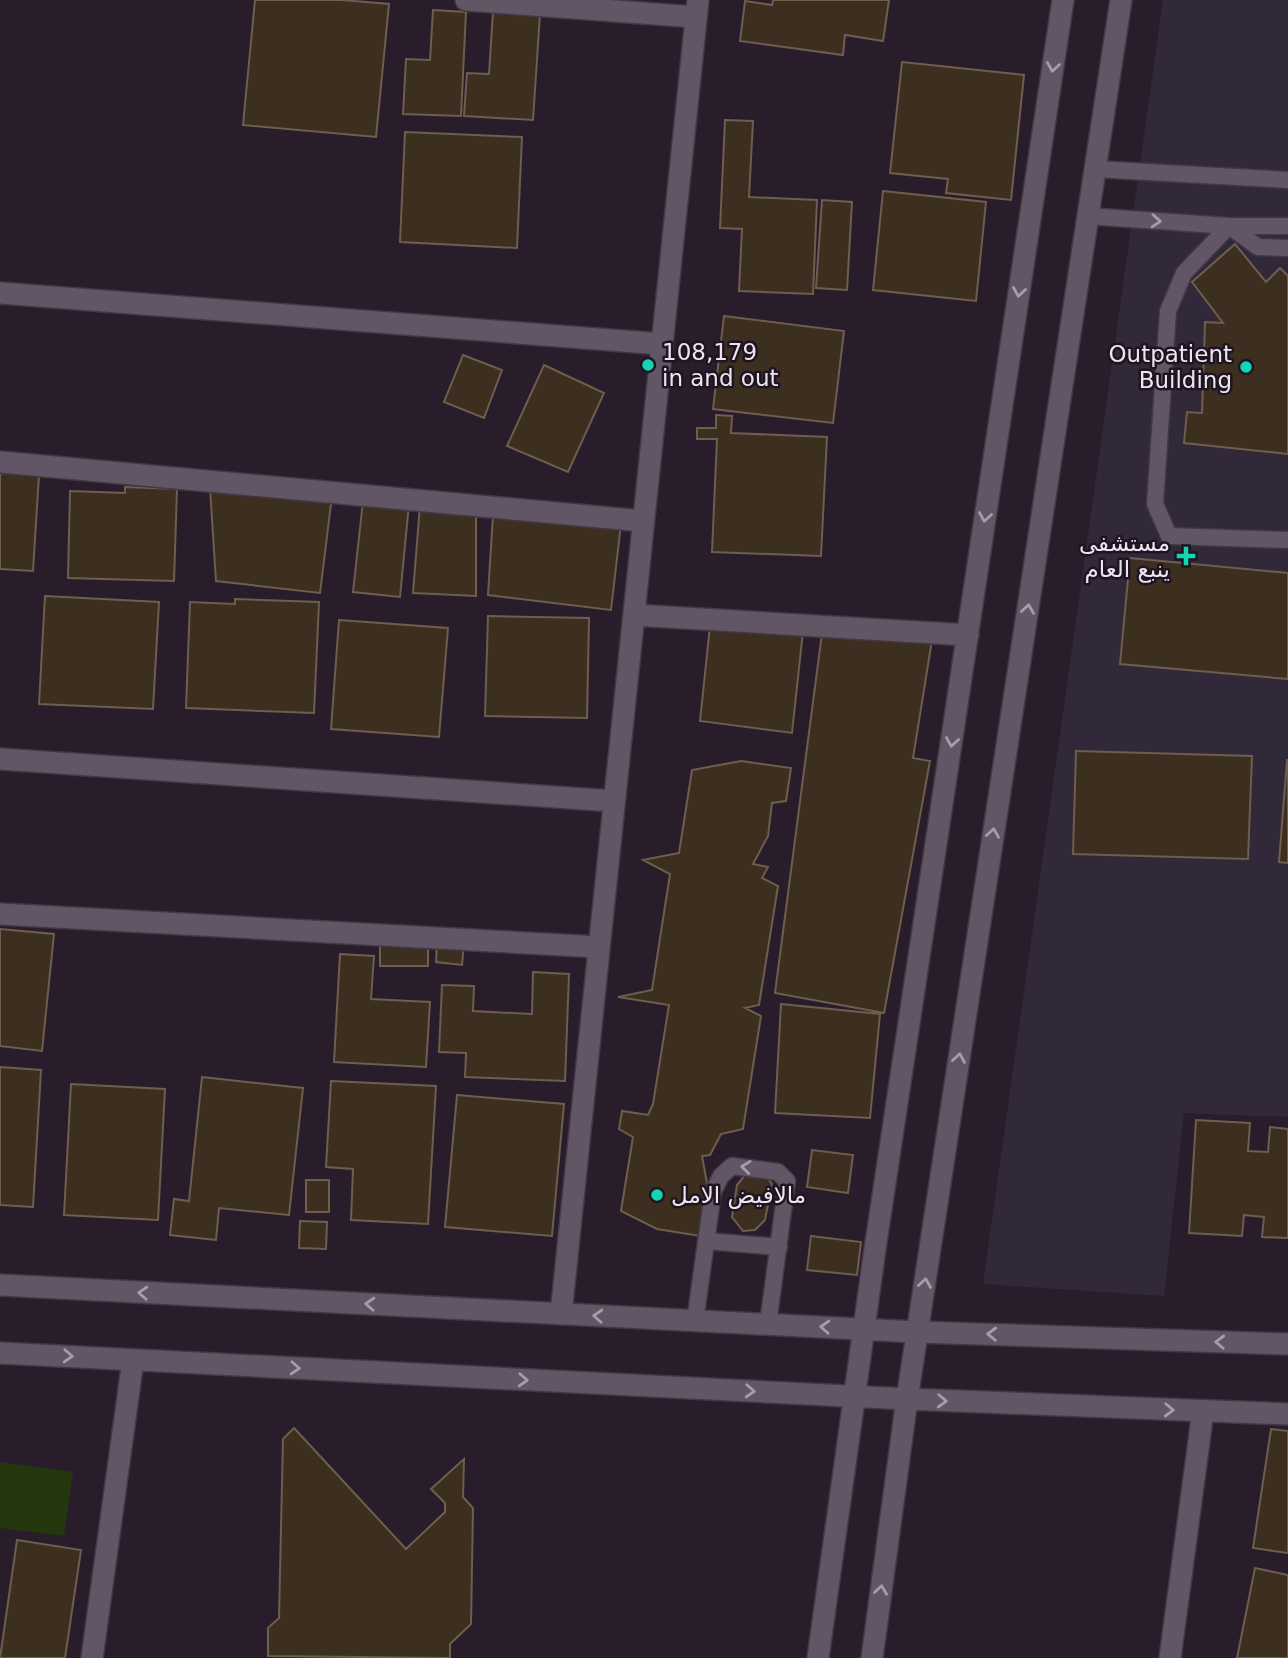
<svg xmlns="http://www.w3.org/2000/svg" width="1288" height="1658" font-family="'DejaVu Sans',Cairo,sans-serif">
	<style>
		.medical { fill: #312939 }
		.pitch { fill: #25380d }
		.building { fill: #3d2f20; stroke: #6d5e4d; stroke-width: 2 }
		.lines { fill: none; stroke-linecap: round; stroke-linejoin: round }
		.lane-casing { stroke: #413844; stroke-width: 19 }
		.street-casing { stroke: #413844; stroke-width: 24 }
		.lane { stroke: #625566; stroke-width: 16 }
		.street { stroke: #625566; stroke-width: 21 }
		.oneway { stroke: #a79caa }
		.poi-dot { fill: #12d5b4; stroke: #1f1422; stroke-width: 2.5 }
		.labels { text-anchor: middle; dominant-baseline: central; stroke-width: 5; stroke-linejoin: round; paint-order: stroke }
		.poi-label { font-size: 23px; fill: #ece4ee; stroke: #1f1422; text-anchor: start }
	</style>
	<rect width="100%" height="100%" fill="#291d2c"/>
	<path class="medical" d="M 1163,0 L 1288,0 L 1288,1117 L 1184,1113 L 1164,1296 L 983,1284 Z"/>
	<path class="pitch" d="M 0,1462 L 73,1472 L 64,1536 L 0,1528 Z"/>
	<path class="building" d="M 255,0 L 342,0 L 389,4 L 376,137 L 243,125 Z
		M 773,0 L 889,0 L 883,41 L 845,35 L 843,55 L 740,41 L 745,1 L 772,5 Z
		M 433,10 L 466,12 L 461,116 L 403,114 L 406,59 L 430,60 Z
		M 493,11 L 540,14 L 533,120 L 464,116 L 467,73 L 489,74 Z
		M 902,62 L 1024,75 L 1011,200 L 946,193 L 948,179 L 890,173 Z
		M 725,120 L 753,121 L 749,197 L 817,200 L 813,294 L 739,291 L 742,229 L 720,228 Z
		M 405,132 L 522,137 L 517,248 L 400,242 Z
		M 883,191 L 986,202 L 976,301 L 873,290 Z
		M 822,200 L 852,202 L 847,290 L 816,288 Z
		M 1235,244 L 1266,282 L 1280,268 L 1288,276 L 1288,454 L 1184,443 L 1187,412 L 1202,413 L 1205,322 L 1223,323 L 1192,282 Z
		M 724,316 L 844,331 L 833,423 L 713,409 Z
		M 463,355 L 502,370 L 484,418 L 444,402 Z
		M 544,365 L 604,393 L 568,472 L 507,446 Z
		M 716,415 L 732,416 L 731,433 L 827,437 L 821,556 L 712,552 L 717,439 L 697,439 L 697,428 L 716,428 Z
		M 0,473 L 39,475 L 33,571 L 0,569 Z
		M 125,487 L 177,489 L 174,581 L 68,578 L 70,491 L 125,493 Z
		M 210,488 L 332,496 L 320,593 L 216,581 Z
		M 363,501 L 409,504 L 400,597 L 353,592 Z
		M 420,505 L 476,514 L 476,596 L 413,593 Z
		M 493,515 L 621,524 L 611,610 L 488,595 Z
		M 1130,558 L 1288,573 L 1288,679 L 1120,664 Z
		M 45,596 L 159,602 L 153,709 L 39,704 Z
		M 235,599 L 319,602 L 314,713 L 186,708 L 190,602 L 235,604 Z
		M 488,616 L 589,618 L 587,718 L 485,716 Z
		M 339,620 L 448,628 L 439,737 L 331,729 Z
		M 710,626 L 803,631 L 792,733 L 700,721 Z
		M 822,633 L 932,640 L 913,758 L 930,761 L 884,1013 L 775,993 Z
		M 1076,751 L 1252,756 L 1248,859 L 1073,854 Z
		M 1287,760 L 1288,760 L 1288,863 L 1279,862 Z
		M 741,761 L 791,768 L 786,801 L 772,803 L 768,836 L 753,864 L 768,867 L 762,878 L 778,886 L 759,1005 L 745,1008 L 761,1016 L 743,1129 L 721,1134 L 710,1155 L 702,1156 L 712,1211 L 700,1236 L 657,1229 L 621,1211 L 633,1137 L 619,1129 L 622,1111 L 648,1115 L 653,1104 L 669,1005 L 618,997 L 652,990 L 670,874 L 643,860 L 679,853 L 692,770 Z
		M 0,929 L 54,934 L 42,1051 L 0,1046 Z
		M 380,941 L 428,941 L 428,966 L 380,966 Z
		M 437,942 L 464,945 L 462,965 L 436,962 Z
		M 340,954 L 374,956 L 371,999 L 430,1002 L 426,1067 L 334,1062 Z
		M 533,972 L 569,974 L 565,1081 L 465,1077 L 466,1053 L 439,1052 L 442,985 L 474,986 L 473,1011 L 532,1014 Z
		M 781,1004 L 880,1014 L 870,1118 L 775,1113 Z
		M 0,1067 L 41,1070 L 33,1207 L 0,1205 Z
		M 202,1077 L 303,1088 L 289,1215 L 219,1208 L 216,1240 L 170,1235 L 174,1199 L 189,1201 Z
		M 331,1081 L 436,1086 L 428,1224 L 351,1220 L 353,1169 L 326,1167 Z
		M 71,1084 L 165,1089 L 158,1220 L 64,1215 Z
		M 457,1095 L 564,1104 L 552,1236 L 445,1227 Z
		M 1196,1120 L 1250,1123 L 1248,1151 L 1268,1152 L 1270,1127 L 1288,1129 L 1288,1238 L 1262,1237 L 1264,1217 L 1244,1215 L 1242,1236 L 1189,1233 Z
		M 812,1150 L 853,1155 L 848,1193 L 807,1187 Z
		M 746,1174 L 764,1174 L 772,1184 L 765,1220 L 755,1230 L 743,1231 L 732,1217 L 737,1185 Z
		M 306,1180 L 329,1180 L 329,1212 L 306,1212 Z
		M 300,1221 L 327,1222 L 326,1249 L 299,1248 Z
		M 811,1236 L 861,1242 L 857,1275 L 807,1270 Z
		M 294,1428 L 406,1549 L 445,1512 L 445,1503 L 431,1489 L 464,1459 L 463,1497 L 473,1508 L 471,1624 L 450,1644 L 450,1658 L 268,1656 L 268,1628 L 279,1618 L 283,1439 Z
		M 1271,1429 L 1288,1431 L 1288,1553 L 1253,1548 Z
		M 17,1540 L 81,1550 L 65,1658 L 0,1658 Z
		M 1255,1568 L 1288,1575 L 1288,1658 L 1237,1658 Z"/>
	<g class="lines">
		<g class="lane-casing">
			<path id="lane" d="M 1095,169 L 1288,180
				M 1088,216 L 1229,226 L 1288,226
				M 1288,248 L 1258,247 L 1229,226 L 1184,273 L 1168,311 L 1155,504 L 1169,536 L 1288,540
				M 706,1241 L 779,1247
				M 695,1321 L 713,1192 L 721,1176 L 732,1166 L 778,1172 L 787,1181 L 768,1324"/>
		</g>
		<g class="street-casing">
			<path id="street" d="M 466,0 L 696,17
				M 0,293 L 662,344
				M 0,462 L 643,521
				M 634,615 L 968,635
				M 0,759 L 614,801
				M 0,914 L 599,947
				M 0,1285 L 917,1332 L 1288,1344
				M 561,1314 L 698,0
				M 0,1353 L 907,1399 L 1121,0
				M 92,1658 L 133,1360
				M 818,1658 L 875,1249 L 1063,0
				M 872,1658 L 907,1399 L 1288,1414
				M 1170,1658 L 1203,1411"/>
		</g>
		<use href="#lane" class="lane"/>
		<use href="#street" class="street"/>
	</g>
	<defs><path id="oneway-chevron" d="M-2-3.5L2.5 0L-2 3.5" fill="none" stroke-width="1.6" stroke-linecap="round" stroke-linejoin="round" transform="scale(1.75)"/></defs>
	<g class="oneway">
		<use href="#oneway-chevron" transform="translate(1053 67) rotate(99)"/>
		<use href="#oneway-chevron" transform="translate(1156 221) rotate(4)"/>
		<use href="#oneway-chevron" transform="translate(1019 292) rotate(99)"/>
		<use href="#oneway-chevron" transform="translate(985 517) rotate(99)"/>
		<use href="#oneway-chevron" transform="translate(1028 609) rotate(-81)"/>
		<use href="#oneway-chevron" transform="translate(952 742) rotate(99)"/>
		<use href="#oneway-chevron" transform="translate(993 833) rotate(-81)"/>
		<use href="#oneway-chevron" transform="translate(959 1058) rotate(-81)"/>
		<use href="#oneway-chevron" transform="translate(746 1167) rotate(-173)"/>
		<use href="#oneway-chevron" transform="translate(925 1283) rotate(-81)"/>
		<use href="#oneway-chevron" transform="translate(143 1293) rotate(-177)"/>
		<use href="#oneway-chevron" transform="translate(370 1304) rotate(-177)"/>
		<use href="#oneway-chevron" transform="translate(598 1316) rotate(-177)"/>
		<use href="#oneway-chevron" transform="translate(825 1327) rotate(-177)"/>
		<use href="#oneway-chevron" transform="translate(992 1334) rotate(-178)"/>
		<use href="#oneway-chevron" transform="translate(1220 1342) rotate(-178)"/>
		<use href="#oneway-chevron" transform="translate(68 1356) rotate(3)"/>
		<use href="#oneway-chevron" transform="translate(295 1368) rotate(3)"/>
		<use href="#oneway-chevron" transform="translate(523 1380) rotate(3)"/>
		<use href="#oneway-chevron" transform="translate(750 1391) rotate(3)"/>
		<use href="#oneway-chevron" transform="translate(942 1401) rotate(2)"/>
		<use href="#oneway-chevron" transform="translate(1169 1410) rotate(2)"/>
		<use href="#oneway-chevron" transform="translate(881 1590) rotate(-82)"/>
	</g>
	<g class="poi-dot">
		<circle cx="648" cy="365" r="7"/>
		<circle cx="1246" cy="367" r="7"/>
		<path d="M1182.5 545.5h7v7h7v7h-7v7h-7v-7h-7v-7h7z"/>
		<circle cx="657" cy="1195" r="7"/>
	</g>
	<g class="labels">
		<g class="poi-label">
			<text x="662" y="352">108,179<tspan x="662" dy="26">in and out</tspan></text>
			<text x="1232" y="354" text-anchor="end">Outpatient<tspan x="1232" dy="26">Building</tspan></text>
			<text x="1170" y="543" text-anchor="end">مستشفى<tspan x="1170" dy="26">ينبع العام</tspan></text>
			<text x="671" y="1195">مالافيض الامل</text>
		</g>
	</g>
</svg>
